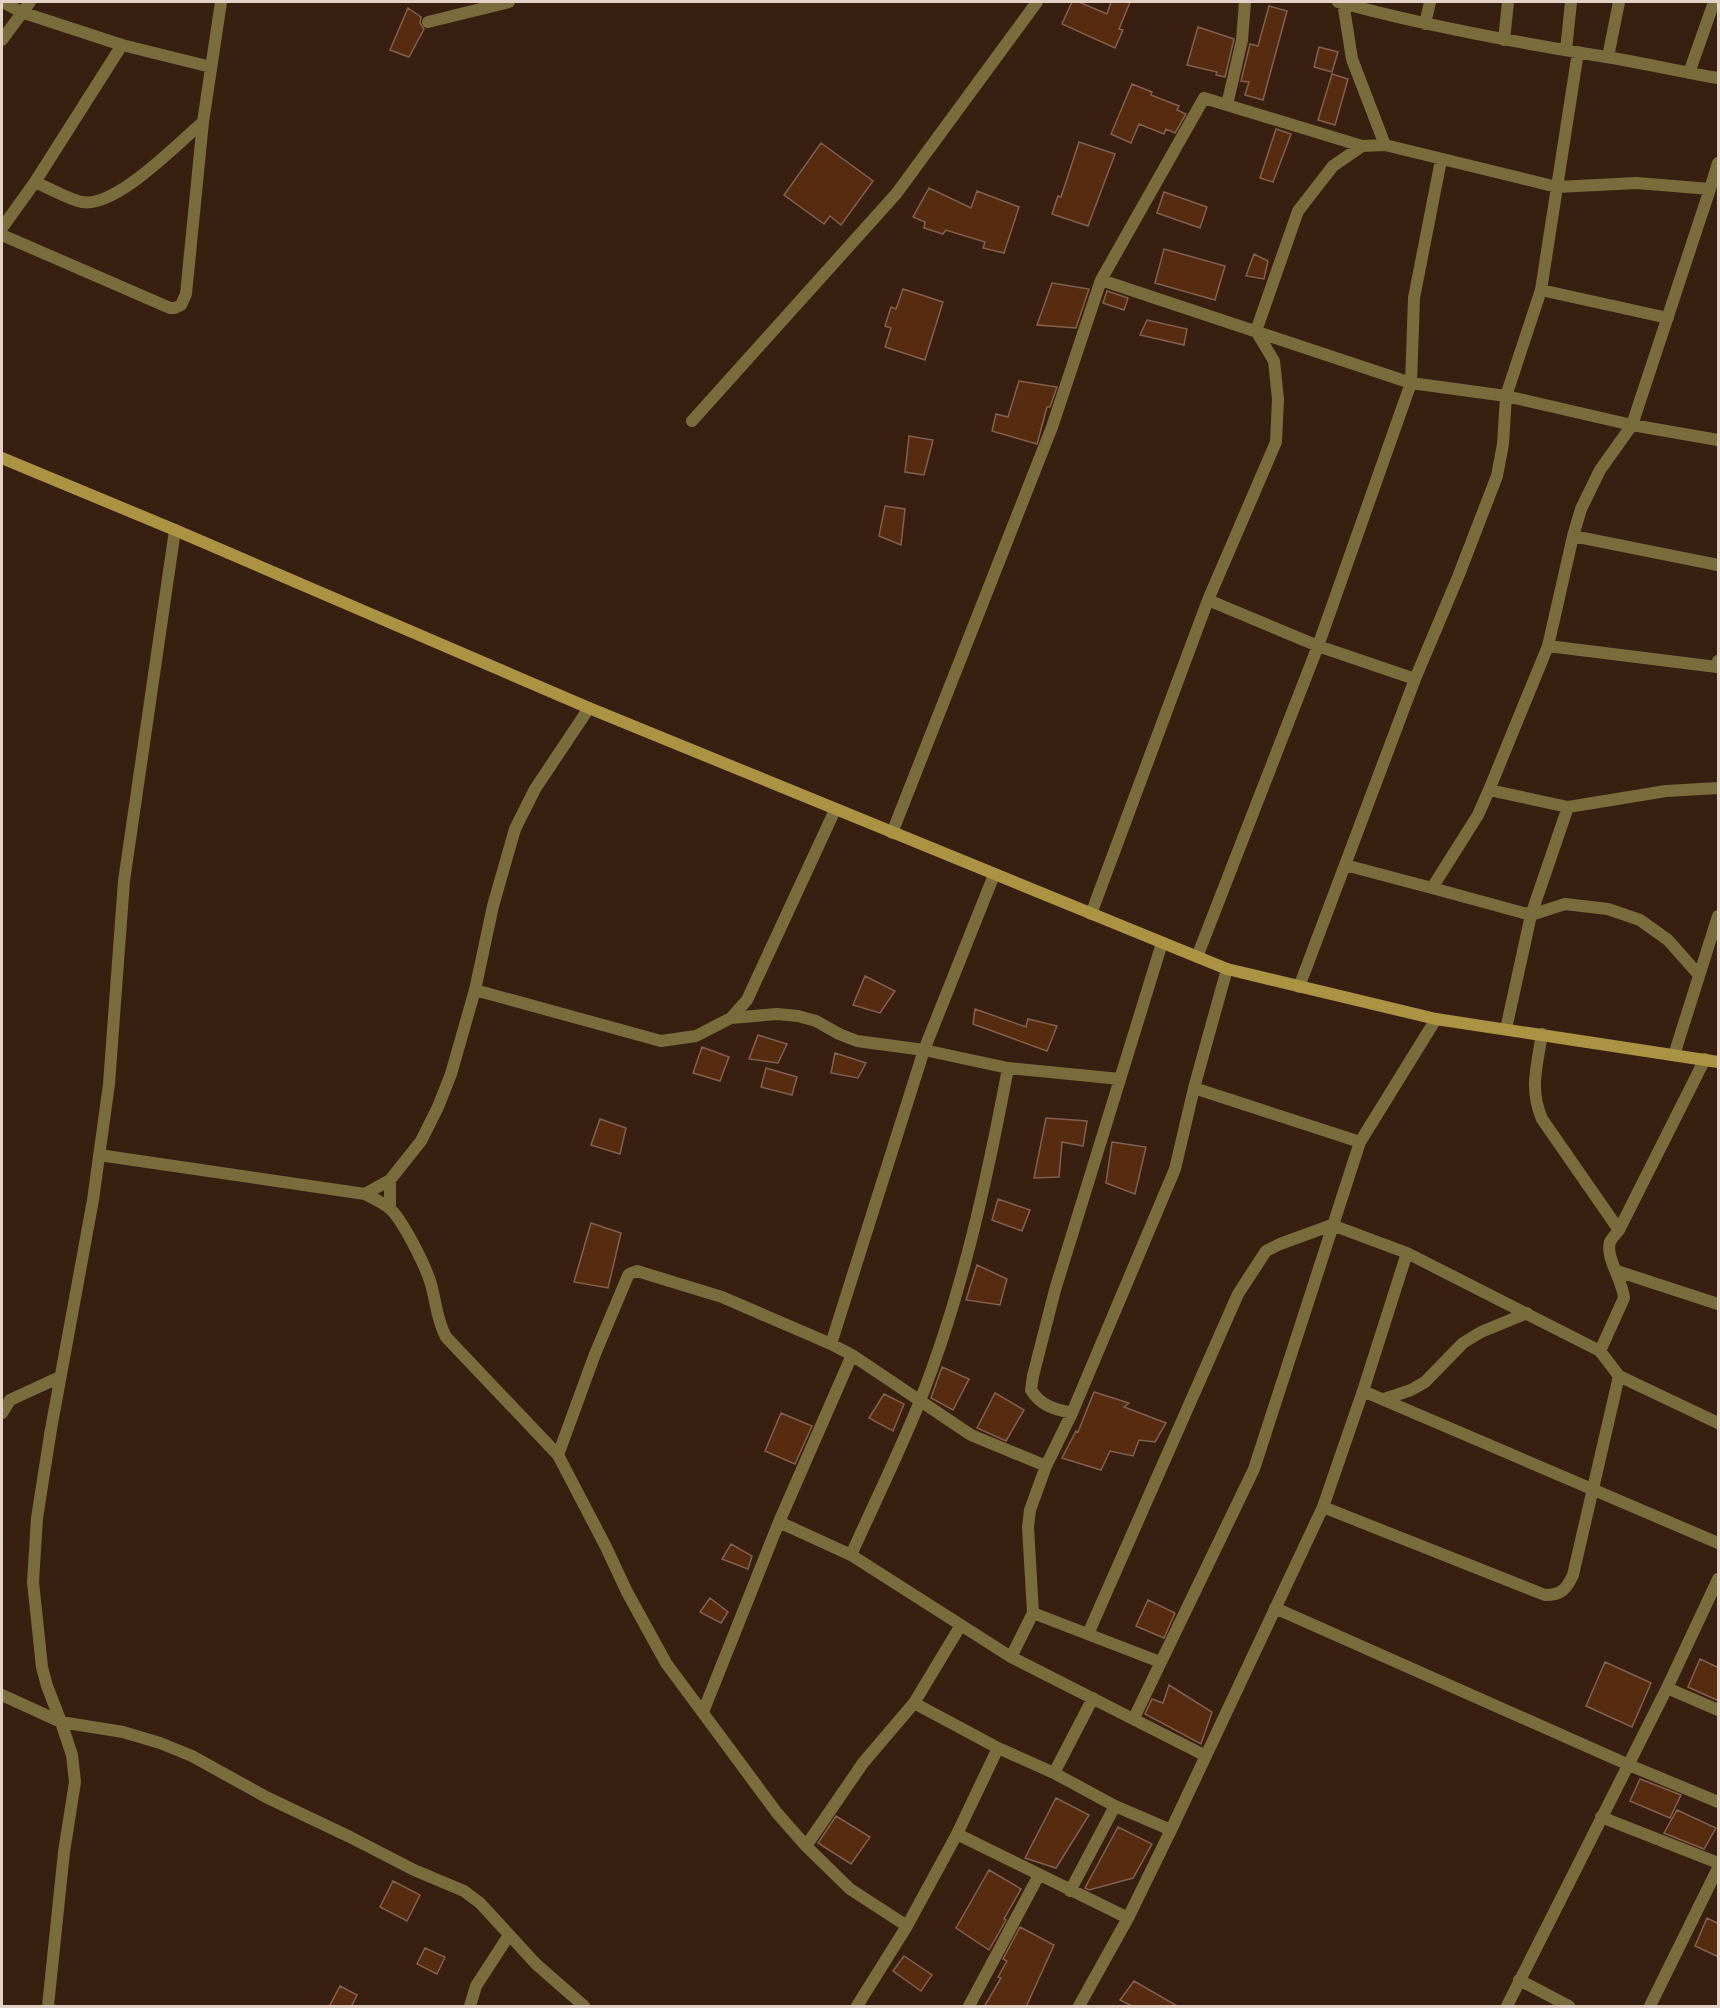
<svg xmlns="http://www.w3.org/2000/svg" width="1720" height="2008" font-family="'Fira Sans Condensed',sans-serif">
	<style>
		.building { fill: #562b0f; stroke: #806150; stroke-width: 1.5 }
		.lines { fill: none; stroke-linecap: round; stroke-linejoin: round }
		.street { stroke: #7a6c3c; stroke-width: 12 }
		.secondary { stroke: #aa9342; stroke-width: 12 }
	</style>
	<rect width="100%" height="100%" fill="#391f10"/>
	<path class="building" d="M 1072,2 L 1079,2 L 1107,14 L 1111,2 L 1130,2 L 1119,29 L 1123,30 L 1115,48 L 1062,24 Z
		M 1269,6 L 1287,11 L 1263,100 L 1245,95 L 1249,82 L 1241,81 L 1250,44 L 1258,46 Z
		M 408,8 L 421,17 L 420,23 L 424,29 L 409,57 L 390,50 Z
		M 1198,27 L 1234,39 L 1225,77 L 1216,75 L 1217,72 L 1187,65 Z
		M 1319,47 L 1338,52 L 1332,72 L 1314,67 Z
		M 1332,74 L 1348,79 L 1335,125 L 1318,120 Z
		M 1132,84 L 1152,92 L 1151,95 L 1179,106 L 1177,110 L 1186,114 L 1175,133 L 1166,129 L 1164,134 L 1139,124 L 1131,143 L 1111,134 Z
		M 1276,129 L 1291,134 L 1273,182 L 1260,178 Z
		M 1079,142 L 1115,154 L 1088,226 L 1052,214 L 1058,196 L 1061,197 Z
		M 821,143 L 873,181 L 841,225 L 830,216 L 824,224 L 784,195 Z
		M 929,188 L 971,208 L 977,191 L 1019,207 L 1004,253 L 983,248 L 985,242 L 946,230 L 943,234 L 924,228 L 925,222 L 913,217 Z
		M 1164,192 L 1207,207 L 1200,228 L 1157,213 Z
		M 1164,249 L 1225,266 L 1215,300 L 1155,283 Z
		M 1254,254 L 1268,261 L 1264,279 L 1246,276 Z
		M 1052,283 L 1089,289 L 1076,328 L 1037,325 Z
		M 903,289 L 943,302 L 925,360 L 885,347 L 891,328 L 885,326 L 891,307 L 896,309 Z
		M 1107,291 L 1128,298 L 1124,310 L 1103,303 Z
		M 1147,320 L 1187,329 L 1184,345 L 1140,335 Z
		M 1019,381 L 1057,387 L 1050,407 L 1047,407 L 1037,444 L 992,431 L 996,414 L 1008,417 Z
		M 909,436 L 933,440 L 924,475 L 905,472 Z
		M 885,506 L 905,509 L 901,545 L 879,536 Z
		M 865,976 L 895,991 L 880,1013 L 853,1005 Z
		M 975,1009 L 1026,1027 L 1028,1019 L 1057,1026 L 1047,1051 L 973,1024 Z
		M 758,1035 L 787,1044 L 778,1063 L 749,1059 Z
		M 702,1047 L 729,1057 L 720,1081 L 693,1073 Z
		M 835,1053 L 866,1063 L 858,1078 L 831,1073 Z
		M 766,1068 L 797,1077 L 792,1095 L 761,1087 Z
		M 1046,1118 L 1087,1121 L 1083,1146 L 1062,1142 L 1059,1177 L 1034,1178 Z
		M 600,1119 L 626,1128 L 620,1154 L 591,1145 Z
		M 1112,1142 L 1146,1147 L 1135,1194 L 1106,1183 Z
		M 998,1199 L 1030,1210 L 1022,1231 L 992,1220 Z
		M 591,1223 L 621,1233 L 608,1288 L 574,1282 Z
		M 977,1265 L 1007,1279 L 1000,1305 L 966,1300 Z
		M 942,1367 L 969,1379 L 953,1410 L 931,1398 Z
		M 1094,1392 L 1129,1403 L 1124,1407 L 1166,1423 L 1155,1442 L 1139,1440 L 1133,1456 L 1110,1451 L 1101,1470 L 1062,1458 L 1076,1431 L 1078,1432 Z
		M 995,1393 L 1024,1410 L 1006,1441 L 977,1428 Z
		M 884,1394 L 904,1404 L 893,1431 L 869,1418 Z
		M 781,1413 L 812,1426 L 795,1464 L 765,1451 Z
		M 731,1544 L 752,1556 L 748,1569 L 722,1559 Z
		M 710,1598 L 728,1612 L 721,1623 L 700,1612 Z
		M 1148,1600 L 1175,1613 L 1164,1638 L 1136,1626 Z
		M 1700,1659 L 1719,1668 L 1719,1701 L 1688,1687 Z
		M 1605,1662 L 1651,1683 L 1632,1727 L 1586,1706 Z
		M 1169,1685 L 1212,1712 L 1201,1744 L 1145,1714 L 1152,1699 L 1163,1703 Z
		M 1640,1779 L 1681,1795 L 1670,1818 L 1630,1801 Z
		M 1056,1798 L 1089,1815 L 1056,1868 L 1025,1858 Z
		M 1677,1810 L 1716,1828 L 1704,1849 L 1664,1833 Z
		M 836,1816 L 870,1837 L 851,1864 L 818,1843 Z
		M 1118,1827 L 1152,1844 L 1133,1878 L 1089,1890 L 1085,1888 Z
		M 989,1870 L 1021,1889 L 1004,1919 L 1006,1920 L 989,1950 L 956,1928 Z
		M 393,1881 L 420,1895 L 407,1921 L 380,1907 Z
		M 1707,1918 L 1719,1924 L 1719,1957 L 1695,1946 Z
		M 1020,1927 L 1054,1945 L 1026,2007 L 984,2007 L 1001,1978 L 998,1977 L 1007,1961 L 1003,1959 Z
		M 425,1948 L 445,1957 L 437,1974 L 417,1964 Z
		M 904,1956 L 932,1975 L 921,1991 L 893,1971 Z
		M 1134,1981 L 1179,2007 L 1134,2007 L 1120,2000 Z
		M 340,1986 L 357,1995 L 351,2007 L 329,2007 Z"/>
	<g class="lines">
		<path class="street" d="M 3,2 L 21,12 L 122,45 L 211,67
			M 1338,2 C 1426,26 1516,42 1606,57 C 1644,63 1681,72 1718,78
			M 1343,2 L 1352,59 L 1385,145
			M 428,22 L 509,2
			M 1425,24 L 1430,2
			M 2,40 L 30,2
			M 1504,40 L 1508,2
			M 1566,50 L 1571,2
			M 1608,57 L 1619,2
			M 1689,73 L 1714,2
			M 1227,105 L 1362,146
			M 35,182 C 47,187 70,200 82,202 C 116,208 177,144 203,122
			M 2,228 L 35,182 L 122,45
			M 2,235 L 170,308 L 175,308 L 181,305 L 186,294 L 203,122 L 221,2
			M 1101,280 L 1411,383 L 1506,396 L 1632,425 L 1710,189
			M 1541,290 L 1668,318
			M 1256,331 L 1298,211 L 1333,166 L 1362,146 L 1385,145 L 1557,187 L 1637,183 L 1710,189 L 1718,163
			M 692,421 L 896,194 L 1037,2
			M 1573,536 L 1718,565
			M 1208,600 L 1318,646 L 1415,679
			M 1548,646 L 1717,667 L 1718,661
			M 1489,790 L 1568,807 L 1531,915 L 1565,904 L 1608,909 L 1640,920 L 1668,940 L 1699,975
			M 1568,807 L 1666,791 L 1718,788
			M 892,833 L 1052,427 L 1101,280 L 1204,98 L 1227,105 L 1242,40 L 1245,2
			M 1345,865 L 1432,888 L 1478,815 L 1489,790 L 1548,646 L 1573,536 L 1581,509 L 1600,470 L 1632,425 L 1718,440
			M 1432,888 L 1531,915 L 1506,1029
			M 1091,914 L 1208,600 L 1276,442 L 1278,399 L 1274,361 L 1256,331
			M 1197,957 L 1318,646 L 1411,383 L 1414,298 L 1441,160
			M 1299,987 L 1415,679 L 1458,577 L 1497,476 L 1503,444 L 1506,396 L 1541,290 L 1578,52
			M 475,990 L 661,1041 L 696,1036 L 731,1018 L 747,1000 L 835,810
			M 731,1018 L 777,1014 L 798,1016 L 816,1021 L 839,1034 L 857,1041 L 924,1050 L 1008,1068 L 1120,1079
			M 1542,1034 C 1537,1066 1529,1089 1542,1119 L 1619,1230
			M 1674,1055 L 1718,916
			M 1194,1088 L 1360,1142
			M 99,1155 L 365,1194 L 390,1180 L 421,1141 L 438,1107 L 451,1074 L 475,990 L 493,906 L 515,829 L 535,789 L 589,708
			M 365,1194 C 372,1198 382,1202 389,1208 C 402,1218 426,1267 431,1284 C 436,1302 437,1321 446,1337 L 558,1455 L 606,1547 L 627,1592 L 666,1663 L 777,1813 L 806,1846 L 850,1889 L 907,1926
			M 390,1209 L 390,1180
			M 1617,1271 L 1718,1304
			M 831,1344 L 924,1050 L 994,875
			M 1600,1351 L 1624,1298 C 1623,1281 1605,1257 1610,1242 C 1612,1238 1616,1234 1619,1230 L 1705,1059
			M 1363,1391 L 1718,1543
			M 1384,1399 L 1411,1390 L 1425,1382 L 1463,1343 L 1481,1332 L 1527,1313
			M 2,1413 L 10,1400 L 60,1377
			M 1072,1413 C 1054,1409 1041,1406 1031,1390 L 1033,1376 L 1055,1290 L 1162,943
			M 558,1455 L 595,1354 L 627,1278 L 629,1274 L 637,1271 L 722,1297 L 831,1344 L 852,1355 L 971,1435 L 1046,1466
			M 1323,1507 L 1545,1595 C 1561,1595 1566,1590 1573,1575 L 1619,1376
			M 779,1522 L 851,1555 L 1011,1657 L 1206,1756
			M 851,1555 C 874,1504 899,1453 920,1401 C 962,1295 987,1180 1008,1068
			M 1275,1608 L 1629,1765 L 1718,1802
			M 1033,1613 L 1160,1662
			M 1088,1634 L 1238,1294 L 1266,1251 L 1280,1244 L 1332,1225 L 1407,1253 L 1600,1351 L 1619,1376 L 1718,1423
			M 1011,1657 L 1033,1613 L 1028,1527 L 1030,1510 L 1046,1466 L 1072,1413 L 1175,1169 L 1194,1088 L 1227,969
			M 1667,1688 L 1718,1710
			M 2,1695 L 61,1722 L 123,1732 L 160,1743 L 192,1756 L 266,1797 L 350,1837 L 414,1870 L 464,1891 L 480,1903 L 536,1964 L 584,2006
			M 914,1703 L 998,1748 L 1054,1773 L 1115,1806 L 1171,1830
			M 703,1712 L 779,1522 L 852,1355
			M 1134,1718 L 1254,1469 L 1360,1142 L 1436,1019
			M 1054,1773 L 1093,1698
			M 1601,1817 L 1718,1863
			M 957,1834 L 1128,1918
			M 806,1846 L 863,1763 L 914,1703 L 961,1625
			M 1070,1891 L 1115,1806
			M 1519,1980 L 1569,2006
			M 48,2006 L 64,1852 L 75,1782 L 72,1755 L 61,1722 L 47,1686 L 42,1667 L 33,1582 L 37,1518 L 51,1429 L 93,1200 L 109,1084 L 124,881 L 175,530
			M 470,2006 L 476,1986 L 509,1935
			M 857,2006 L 907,1926 L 957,1834 L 998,1748
			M 969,2006 L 1039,1875
			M 1079,2006 L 1128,1918 L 1171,1830 L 1323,1507 L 1363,1391 L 1407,1253
			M 1507,2006 L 1667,1688 L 1718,1579
			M 1650,2006 L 1718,1868"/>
		<path class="secondary" d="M 2,458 L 175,530 L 589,708 L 1227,969 L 1436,1019 L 1718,1062"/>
	</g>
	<rect width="1720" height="2008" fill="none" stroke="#e4d2c8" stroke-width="6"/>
</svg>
